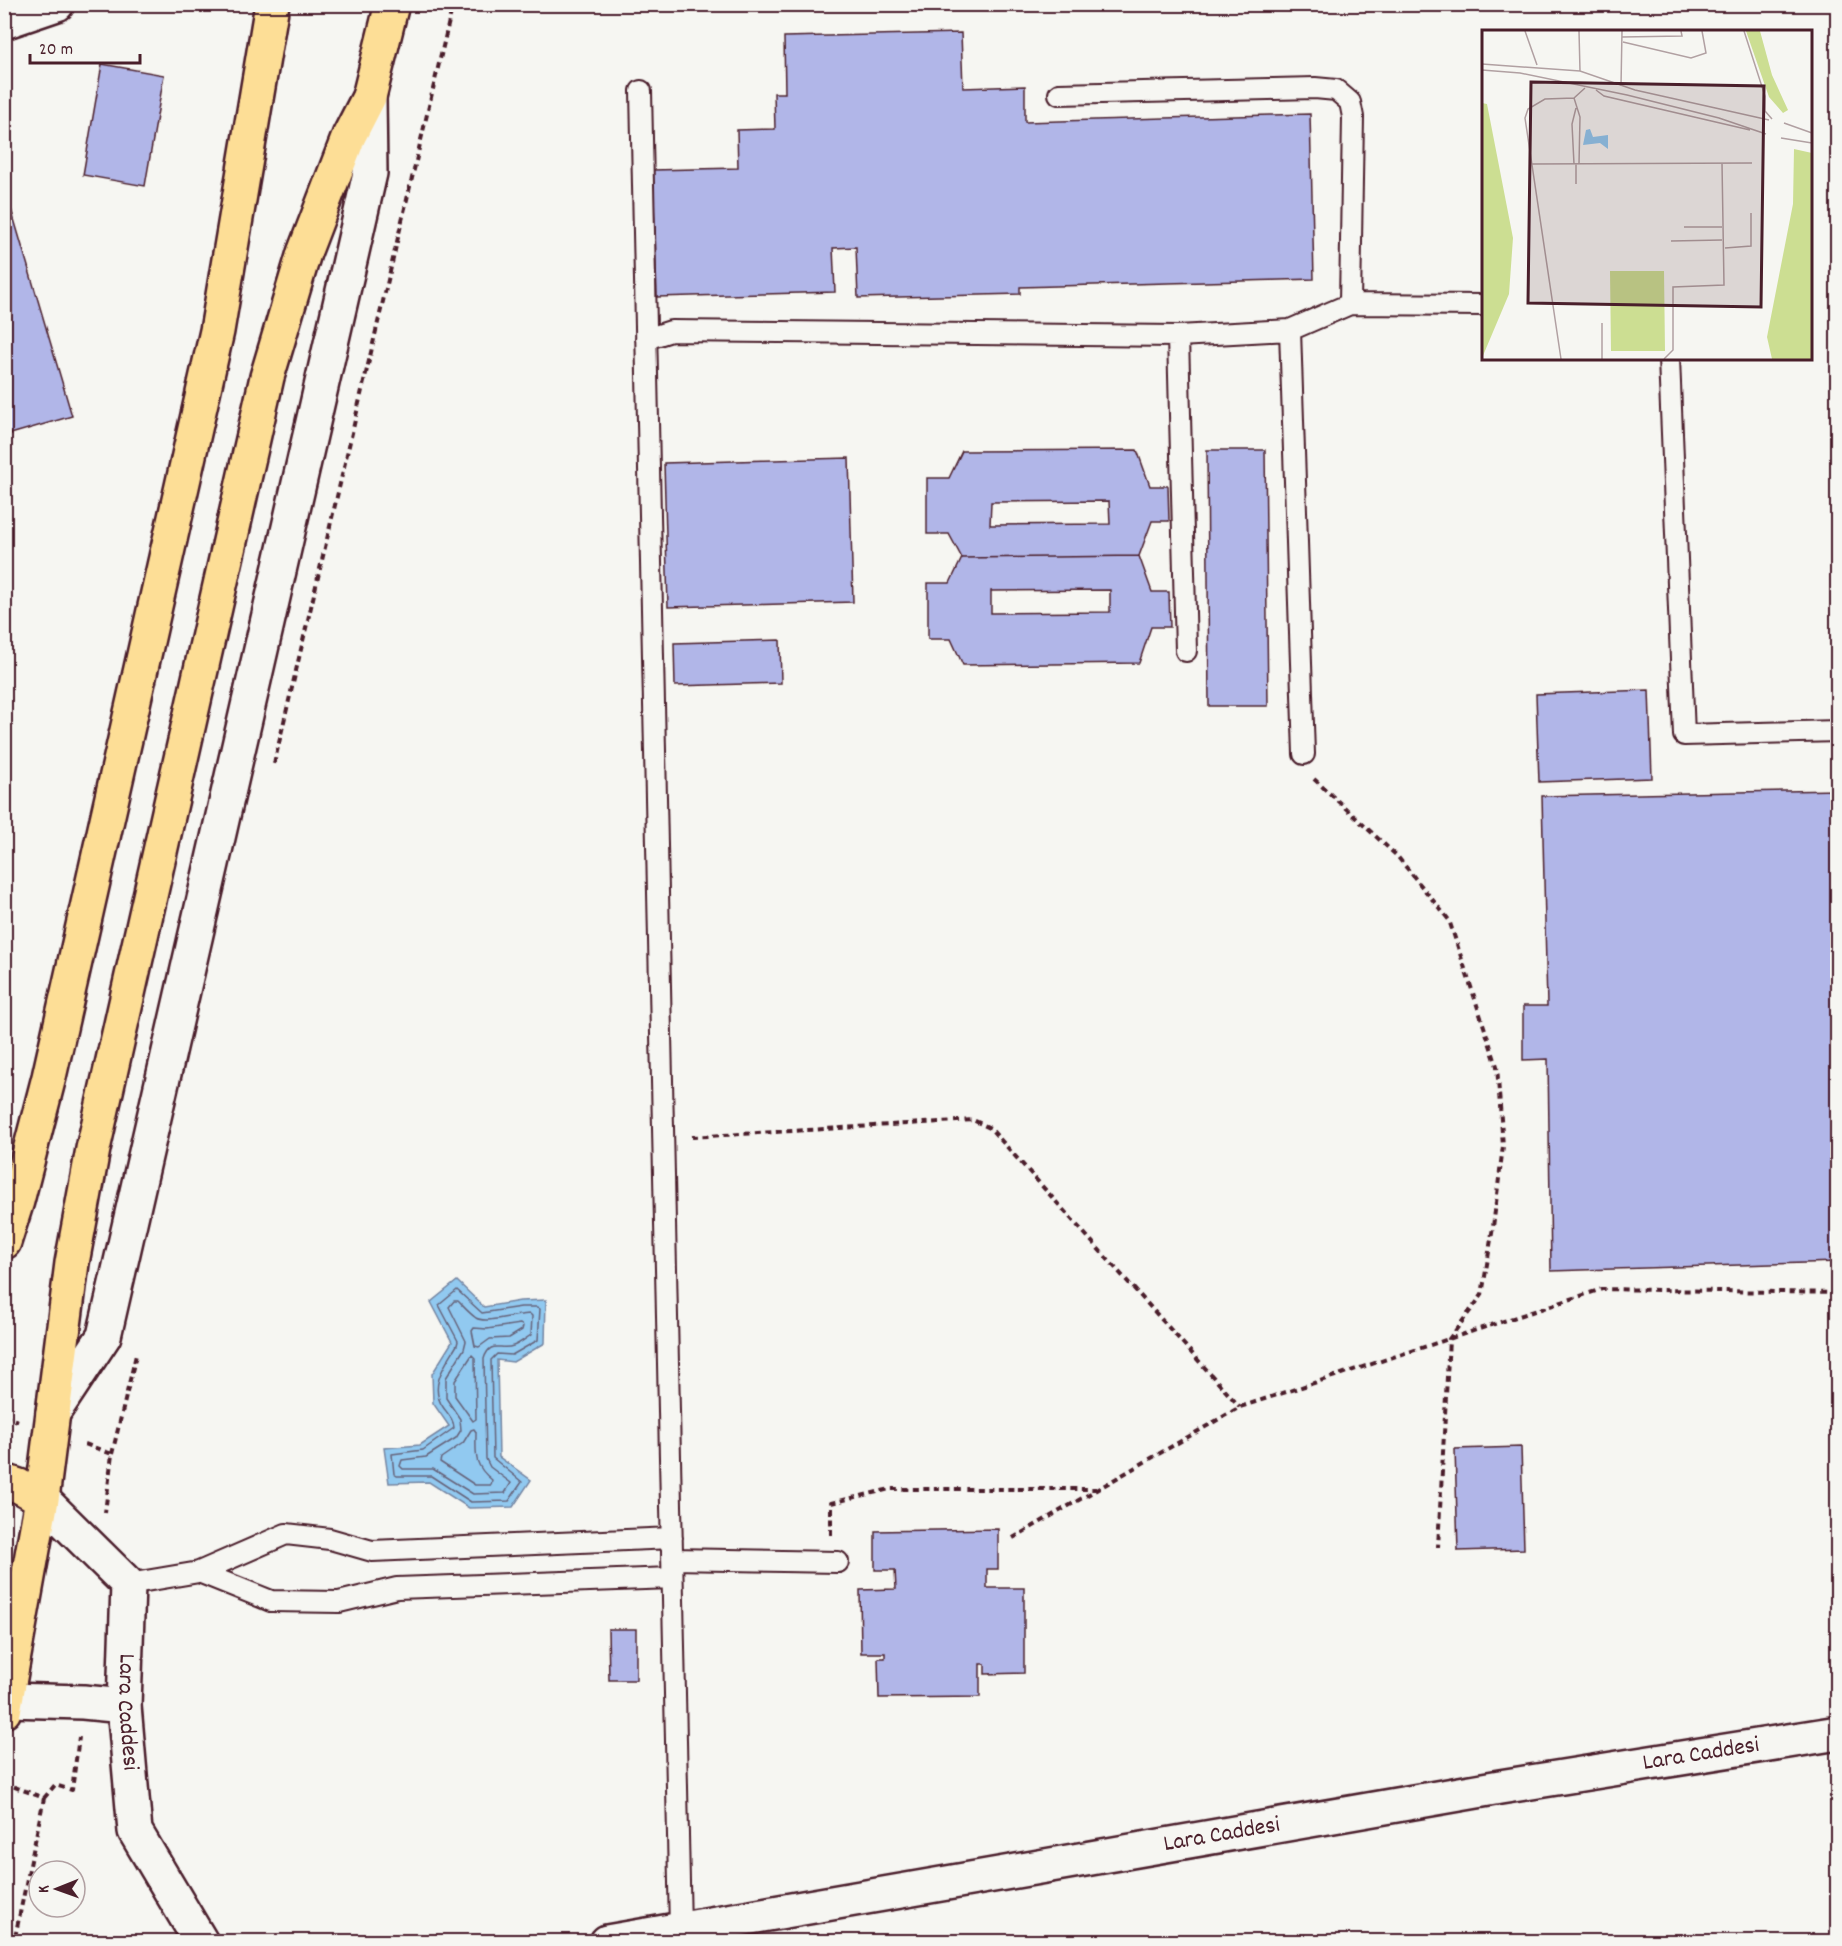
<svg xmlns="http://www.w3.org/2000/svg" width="1842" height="1946" font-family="Dekko,sans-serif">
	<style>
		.water { fill: #91c9f0; stroke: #7585a1; stroke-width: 1.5 }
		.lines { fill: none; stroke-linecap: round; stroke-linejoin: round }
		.shore { stroke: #66637a; stroke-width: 1.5 }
		.building { fill: #b1b6e8; stroke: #4a1f2b; stroke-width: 1.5; fill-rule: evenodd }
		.service-casing { stroke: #4a1f2b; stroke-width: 24 }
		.minor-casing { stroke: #4a1f2b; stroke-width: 38 }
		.tertiary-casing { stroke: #4a1f2b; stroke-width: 38 }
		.primary-casing { stroke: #4a1f2b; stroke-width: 38 }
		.path { stroke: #4a1f2b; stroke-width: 4; stroke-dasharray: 6 4.5; stroke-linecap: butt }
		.service { stroke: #f6f6f2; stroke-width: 20 }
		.minor { stroke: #f6f6f2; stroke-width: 33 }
		.tertiary { stroke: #f6f6f2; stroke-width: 33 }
		.primary { stroke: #fdde96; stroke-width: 33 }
		.labels { text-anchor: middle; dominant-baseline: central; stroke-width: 6; stroke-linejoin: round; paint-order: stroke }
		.street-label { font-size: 24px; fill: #4a1f2b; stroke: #f6f6f2 }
		.inset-road { fill: none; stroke: #b1a0a2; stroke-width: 1.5 }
		.view { fill: #4a1f2b; fill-opacity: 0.15; stroke: #4a1f2b; stroke-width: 3 }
		.inset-edge { fill: none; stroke: #4a1f2b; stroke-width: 3 }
	</style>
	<rect width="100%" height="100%" fill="#f6f6f2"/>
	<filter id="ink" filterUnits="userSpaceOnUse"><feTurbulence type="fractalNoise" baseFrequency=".0167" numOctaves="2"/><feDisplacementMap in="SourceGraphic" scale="12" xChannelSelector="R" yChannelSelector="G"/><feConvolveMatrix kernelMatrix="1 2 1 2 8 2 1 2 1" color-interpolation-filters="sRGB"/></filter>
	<g filter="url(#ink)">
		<path class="water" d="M 457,1281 L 484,1307 L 520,1301 L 546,1300 L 545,1343 L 513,1362 L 497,1360 L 499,1457 L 531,1480 L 513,1507 L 469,1508 L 429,1482 L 389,1483 L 384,1448 L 420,1445 L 449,1426 L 433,1403 L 432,1374 L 452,1342 L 431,1302 Z"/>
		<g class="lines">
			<path class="shore" d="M 457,1290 L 482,1313 L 521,1307 L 537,1307 L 540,1309 L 538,1340 L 512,1355 L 497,1354 L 491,1360 L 493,1458 L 522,1482 L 509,1501 L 471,1502 L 431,1476 L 397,1476 L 394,1474 L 392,1454 L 423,1450 L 454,1428 C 454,1420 448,1414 443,1407 C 428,1385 446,1364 457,1345 L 458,1341 L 439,1305 Z
				M 454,1301 L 458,1301 C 463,1306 469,1313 476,1318 C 486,1324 516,1314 530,1314 L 532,1316 L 531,1335 C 525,1339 519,1344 513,1346 C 501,1351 490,1339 484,1359 L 486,1459 L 490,1467 L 511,1483 L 505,1493 L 473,1494 L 433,1469 L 403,1469 L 400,1466 L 402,1460 L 426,1457 L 456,1438 L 461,1430 L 460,1419 L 446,1398 L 446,1378 L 464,1349 L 466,1341 L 449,1307 Z
				M 520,1324 L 523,1326 L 522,1330 L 509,1338 L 490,1339 L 479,1347 L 475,1346 L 472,1331 L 474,1328 L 487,1329 Z
				M 472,1355 L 475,1358 L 476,1419 L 473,1421 L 455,1396 L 455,1381 Z
				M 474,1429 L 476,1432 C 476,1454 473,1465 492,1480 L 491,1485 L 475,1485 L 440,1462 L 441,1458 L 463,1443 L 471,1430 Z"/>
		</g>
		<path class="building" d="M 961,33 L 963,88 L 1025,86 L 1025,122 L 1310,114 L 1314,279 L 1020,287 L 1020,294 L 858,298 L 856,247 L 833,248 L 835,292 L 657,297 L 653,170 L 738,168 L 737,130 L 775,129 L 774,93 L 785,93 L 784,37 Z
			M 102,64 L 164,75 L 145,186 L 83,175 Z
			M 4,185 L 72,416 L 4,436 Z
			M 1137,450 L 1150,486 L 1168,486 L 1169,521 L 1152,521 L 1139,556 L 962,558 L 949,534 L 927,534 L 927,478 L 949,478 L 962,451 ZM 1109,501 L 1110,524 L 990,525 L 991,502 Z
			M 1207,450 L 1265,450 L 1268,706 L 1209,706 Z
			M 849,458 L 853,602 L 668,607 L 664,463 Z
			M 1139,556 L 1152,592 L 1169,592 L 1170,627 L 1151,627 L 1139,663 L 963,665 L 951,639 L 928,639 L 928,583 L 950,583 L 962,558 ZM 1110,590 L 1110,612 L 991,613 L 991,591 Z
			M 780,640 L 781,683 L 675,686 L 674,643 Z
			M 1649,690 L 1652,778 L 1539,782 L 1536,694 Z
			M 1838,790 L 1838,1262 L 1551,1271 L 1548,1059 L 1523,1060 L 1523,1006 L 1547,1006 L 1542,796 Z
			M 1521,1447 L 1524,1549 L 1458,1551 L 1455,1449 Z
			M 998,1529 L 998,1569 L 987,1569 L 987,1588 L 1024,1588 L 1024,1673 L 985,1674 L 985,1664 L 980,1664 L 980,1697 L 879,1698 L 878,1658 L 885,1658 L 885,1653 L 861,1653 L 860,1590 L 896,1589 L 895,1570 L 875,1570 L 875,1531 Z
			M 608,1629 L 636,1629 L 636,1680 L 609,1680 Z"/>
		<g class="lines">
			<g class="service-casing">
				<path id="service" d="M 641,91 L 680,1929
					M 1059,94 L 1315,88 L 1336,90 L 1350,102 L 1353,117 L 1350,304
					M 1290,330 L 1304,754
					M 1178,336 L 1186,651
					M 646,339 L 671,331 L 1178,336 L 1290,330 L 1350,304 L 1484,305
					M 1669,358 L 1684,735 L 1838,731
					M 672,1559 L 838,1562
					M 199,1572 L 271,1601 L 339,1602 L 397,1588 L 672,1578
					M 128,1584 L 199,1572 L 286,1534 L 330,1539 L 372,1551 L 672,1538"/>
			</g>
			<g class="minor-casing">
				<path id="minor" d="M 4,22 L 57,4
					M 53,1413 L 104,1336 L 370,173 L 369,97"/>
			</g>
			<g class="tertiary-casing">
				<g id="tertiary">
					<path id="s1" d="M 42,1499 L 128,1584 L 124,1706 L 135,1831 L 201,1942"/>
					<path d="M 7,1700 L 83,1702 L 124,1706"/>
					<path id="s2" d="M 607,1942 L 1500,1787 L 1838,1733"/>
				</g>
			</g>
			<g class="primary-casing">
				<path id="primary" d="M 4,1242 L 17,1201 L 49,1077 L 217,331 L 272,4
					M 4,1481 L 19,1486 L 42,1499
					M 4,1711 L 42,1499 L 72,1263 L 93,1149 L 267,377 L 304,253 L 349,136 L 369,97 L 392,4"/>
			</g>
			<path class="path" d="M 274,764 L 453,4
				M 1314,779 L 1397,856 L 1449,920 L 1497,1066 L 1503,1146 L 1493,1227 L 1482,1295 L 1449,1339 L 1438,1547
				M 692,1137 L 973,1120 L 990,1128 L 1240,1407
				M 4,1416 L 18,1421
				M 85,1444 L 112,1454 L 105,1513
				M 112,1454 L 136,1355
				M 831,1535 L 831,1503 L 890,1489 L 1096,1489
				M 1013,1538 L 1240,1407 L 1602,1289 L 1838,1293
				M 4,1783 L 44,1798 L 14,1942
				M 44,1798 L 55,1785 L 72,1790 L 79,1737"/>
			<use href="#service" class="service"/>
			<use href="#minor" class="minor"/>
			<use href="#tertiary" class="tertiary"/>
			<use href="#primary" class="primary"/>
		</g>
	</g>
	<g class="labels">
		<g class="street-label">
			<text stroke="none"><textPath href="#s1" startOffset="249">Lara Caddesi</textPath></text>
			<text stroke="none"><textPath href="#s2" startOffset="1110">Lara Caddesi</textPath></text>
			<text stroke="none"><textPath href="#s2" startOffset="624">Lara Caddesi</textPath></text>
		</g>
	</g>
	<g transform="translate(1482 30)">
		<rect width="330" height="330" fill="#f6f6f2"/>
		<path d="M 264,1 L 278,1 L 290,45 L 306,80 L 301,83 L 287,67 ZM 0,73 L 5,74 L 31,208 L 27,264 L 0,328 ZM 312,119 L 330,123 L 330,329 L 290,329 L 285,307 L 311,174 ZM 128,241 L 182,241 L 183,321 L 129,321 Z" fill="#ccde92"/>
		<path d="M 108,99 L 111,107 L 126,105 L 126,119 L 118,113 L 101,115 L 104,100 Z" fill="#91c9f0"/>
		<path class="inset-road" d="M 43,1 L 55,35M 97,1 L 98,41M 262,1 L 283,66 L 283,81 L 290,89M 140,7 L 200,6 L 199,1M 141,12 L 209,28 L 224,23 L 220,1M 0,34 L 98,41 L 153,60 L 287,90M 0,40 L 38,43 L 145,65 L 237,88 L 284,104M 139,56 L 140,1M 114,60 L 122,66 L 268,100M 92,68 L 98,87 L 97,134M 302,93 L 330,103M 299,108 L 330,113M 50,134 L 270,133M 92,134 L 90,94 L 94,78M 94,154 L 94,134M 202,197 L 240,197M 189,211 L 240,210M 243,218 L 269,216 L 269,183M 120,293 L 120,329M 79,329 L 43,88 L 46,79 L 63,69 L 92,68 L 103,58M 182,329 L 191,320 L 191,257 L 242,255 L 240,133"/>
		<path class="view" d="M 49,52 L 282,56 L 279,277 L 46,273 Z"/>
		<rect width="330" height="330" class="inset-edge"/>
	</g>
	<rect width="1842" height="1946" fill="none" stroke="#f6f6f2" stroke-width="24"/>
	<rect x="12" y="12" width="1818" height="1922" fill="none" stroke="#4a1f2b" stroke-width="2" filter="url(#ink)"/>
	<g transform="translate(57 1889) rotate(269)"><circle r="28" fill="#f6f6f2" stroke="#b1a0a2" stroke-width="1.5"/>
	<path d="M0-4.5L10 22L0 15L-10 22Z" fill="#4a1f2b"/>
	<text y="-9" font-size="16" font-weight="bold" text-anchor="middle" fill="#4a1f2b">K</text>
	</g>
	<path d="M30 54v9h110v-9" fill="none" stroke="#4a1f2b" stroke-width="3"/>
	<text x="39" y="54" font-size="18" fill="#4a1f2b" stroke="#f6f6f2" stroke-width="4.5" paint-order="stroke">20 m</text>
</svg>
